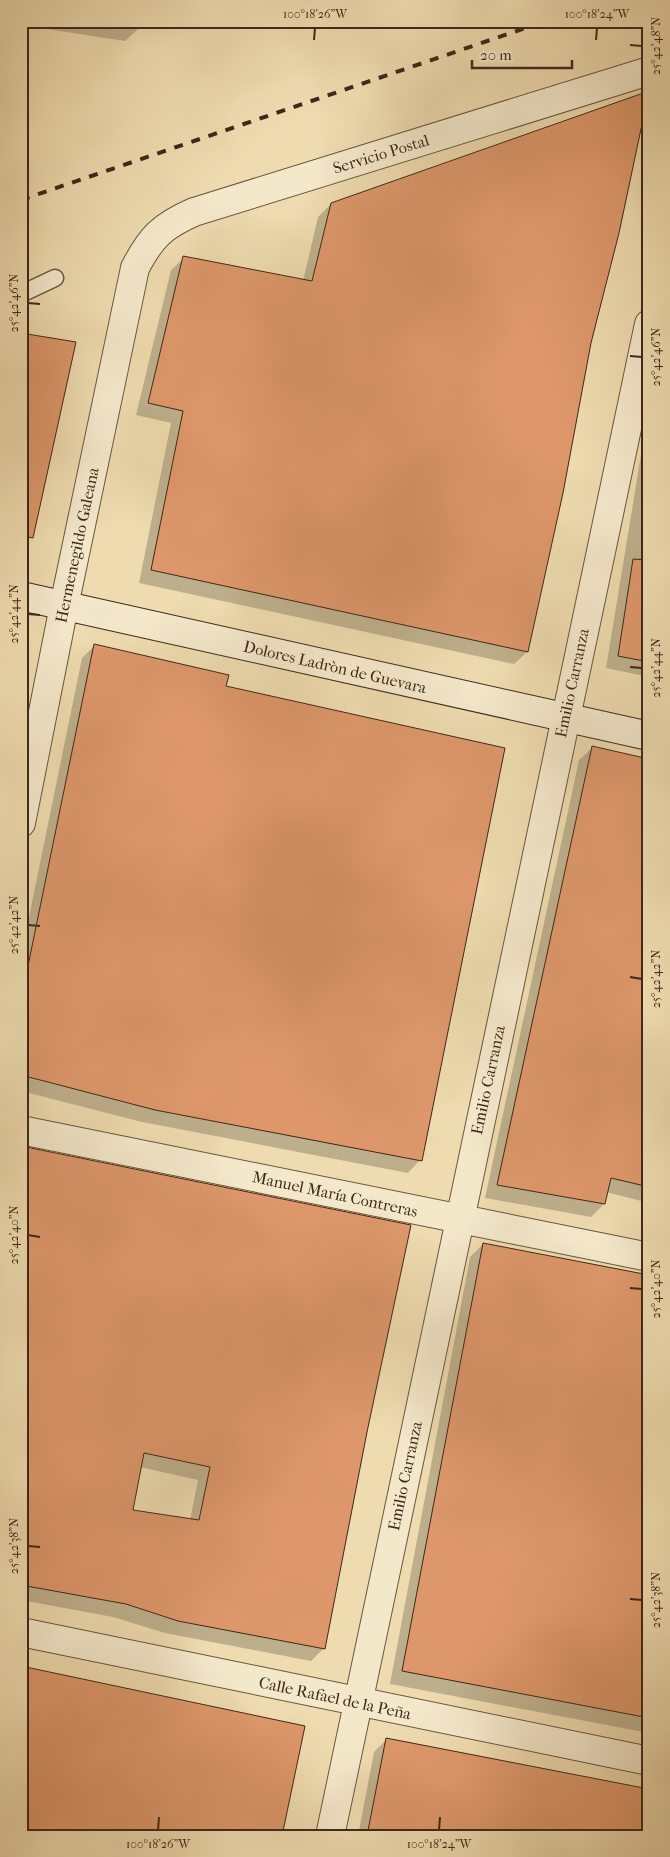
<svg xmlns="http://www.w3.org/2000/svg" width="670" height="1857" font-family="'IM FELL French Canon',serif">
	<style>
		.shadow { fill: #0003; fill-rule: evenodd }
		.building { fill: #dd976a; stroke: #3e281a; fill-rule: evenodd }
		.lines { fill: none; stroke-linecap: round; stroke-linejoin: round }
		.lane-casing { stroke: #6a553f; stroke-width: 19 }
		.street-casing { stroke: #6a553f; stroke-width: 30 }
		.secondary-casing { stroke: #3e281a; stroke-width: 30 }
		.lane { stroke: #f4e8cb; stroke-width: 16 }
		.street { stroke: #f4e8cb; stroke-width: 28 }
		.secondary { stroke: #f4e8cb; stroke-width: 28 }
		.rail { stroke: #3e281a; stroke-width: 4; stroke-dasharray: 9 9; stroke-linecap: butt }
		.ticks { fill: none; stroke: #3e281a; stroke-width: 2 }
		.labels { text-anchor: middle; dominant-baseline: central; stroke-width: 5; stroke-linejoin: round; paint-order: stroke }
		.street-label { font-size: 16px; fill: #3e281a; stroke: #f4e8cb }
		.neatline { fill: none; stroke: #3e281a; stroke-width: 2 }
		.ticks-label { font-size: 12px; text-anchor: middle; fill: #3e281a }
	</style>
	<rect width="100%" height="100%" fill="#eedbaf"/>
	<filter id="stains"><feTurbulence type="fractalNoise" baseFrequency=".004" numOctaves="4"/><feColorMatrix values="0 0 0 0 .2 0 0 0 0 .09 0 0 0 0 .02 0 0 0 .5 -.17"/></filter>
	<radialGradient id="worn" r=".72"><stop offset=".6" stop-color="#630" stop-opacity="0"/><stop offset="1" stop-color="#630" stop-opacity=".3"/></radialGradient>
	<path class="shadow" d="M 21,21 L 139,21 L 138,29 L 125,41 L 21,25 Z
		M 331,204 L 590,343 L 527,652 L 514,664 L 139,583 L 171,423 L 136,415 L 171,270 L 184,258 L 303,281 L 318,217 Z
		M 21,335 L 33,531 L 21,543 Z
		M 649,406 L 649,677 L 606,668 Z
		M 95,645 L 225,687 L 420,1160 L 408,1173 L 142,1122 L 21,1091 L 21,956 L 82,658 Z
		M 592,748 L 649,760 L 649,1203 L 606,1192 L 604,1204 L 591,1217 L 485,1198 L 579,760 Z
		M 21,1147 L 366,1432 L 323,1649 L 311,1661 L 165,1633 L 113,1617 L 21,1600 ZM 140,1467 L 198,1480 L 190,1520 L 131,1512 Z
		M 483,1244 L 649,1276 L 649,1733 L 390,1684 L 470,1257 Z
		M 387,1739 L 649,1836 L 358,1836 L 374,1752 Z"/>
	<path class="building" d="M 649,91 L 619,233 L 591,343 L 563,493 L 528,652 L 151,570 L 183,411 L 148,403 L 183,256 L 312,281 L 331,203 Z
		M 21,333 L 76,342 L 33,538 L 21,536 Z
		M 633,559 L 649,560 L 649,662 L 618,656 Z
		M 94,644 L 229,675 L 226,686 L 505,748 L 422,1161 L 155,1110 L 21,1075 L 21,1000 Z
		M 592,746 L 649,759 L 649,1187 L 611,1178 L 605,1204 L 497,1185 Z
		M 21,1146 L 411,1225 L 367,1432 L 325,1649 L 178,1621 L 126,1604 L 21,1585 ZM 144,1453 L 210,1467 L 199,1520 L 133,1510 Z
		M 483,1243 L 649,1275 L 649,1718 L 402,1671 Z
		M 21,1666 L 305,1726 L 282,1836 L 21,1836 Z
		M 386,1738 L 649,1789 L 649,1836 L 367,1836 Z"/>
	<g class="lines">
		<g class="lane-casing">
			<path id="lane" d="M 21,294 L 55,278"/>
		</g>
		<g class="street-casing">
			<path id="street" d="M 21,823 L 64,606 L 135,268 C 151,237 162,226 194,212 L 649,71
				M 21,1130 L 649,1257
				M 21,1632 L 649,1761
				M 330,1836 L 649,324"/>
		</g>
		<g class="secondary-casing">
			<path id="secondary" d="M 21,596 L 649,736"/>
		</g>
		<use href="#lane" class="lane"/>
		<use href="#street" class="street"/>
		<use href="#secondary" class="secondary"/>
		<path class="rail" d="M 21,200 L 546,21"/>
	</g>
	<path class="ticks" d="M 314,40 L 315,28M 596,40 L 597,28M 630,45 L 642,46M 28,303 L 40,304M 630,356 L 642,357M 28,614 L 40,615M 630,667 L 642,668M 28,925 L 40,926M 630,977 L 642,979M 28,1235 L 40,1237M 630,1288 L 642,1289M 28,1546 L 40,1547M 630,1599 L 642,1600M 158,1830 L 159,1817M 439,1830 L 440,1817"/>
	<g class="labels">
		<g class="street-label">
			<text transform="translate(381 154) rotate(-17)">Servicio Postal</text>
			<text transform="translate(77 545) rotate(-78)">Hermenegildo Galeana</text>
			<text transform="translate(335 667) rotate(13)">Dolores Ladròn de Guevara</text>
			<text transform="translate(572 683) rotate(-78)">Emilio Carranza</text>
			<text transform="translate(488 1080) rotate(-78)">Emilio Carranza</text>
			<text transform="translate(335 1194) rotate(12)">Manuel María Contreras</text>
			<text transform="translate(405 1476) rotate(-78)">Emilio Carranza</text>
			<text transform="translate(335 1698) rotate(12)">Calle Rafael de la Peña</text>
		</g>
	</g>
	<rect width="670" height="1857" fill="none" stroke="#eedbaf" stroke-width="55"/>
	<path d="M472 60v8h100v-8" fill="none" stroke="#3e281a" stroke-width="2.5"/>
	<text x="480" y="60" font-size="15" fill="#3e281a" stroke="#f4e8cb" stroke-width="4" paint-order="stroke">20 m</text>
	<rect x="28" y="28" width="614" height="1802" class="neatline"/>
	<g class="ticks-label">
		<text x="315" y="18">100°18'26"W</text>
		<text x="597" y="18">100°18'24"W</text>
		<text transform="translate(656 46) rotate(-90)" y="4">25°42'48"N</text>
		<text transform="translate(14 303) rotate(-90)" y="4">25°42'46"N</text>
		<text transform="translate(656 357) rotate(-90)" y="4">25°42'46"N</text>
		<text transform="translate(14 614) rotate(-90)" y="4">25°42'44"N</text>
		<text transform="translate(656 668) rotate(-90)" y="4">25°42'44"N</text>
		<text transform="translate(14 925) rotate(-90)" y="4">25°42'42"N</text>
		<text transform="translate(656 979) rotate(-90)" y="4">25°42'42"N</text>
		<text transform="translate(14 1235) rotate(-90)" y="4">25°42'40"N</text>
		<text transform="translate(656 1289) rotate(-90)" y="4">25°42'40"N</text>
		<text transform="translate(14 1546) rotate(-90)" y="4">25°42'38"N</text>
		<text transform="translate(656 1600) rotate(-90)" y="4">25°42'38"N</text>
		<text x="158" y="1848">100°18'26"W</text>
		<text x="439" y="1848">100°18'24"W</text>
	</g>
	<rect width="100%" height="100%" filter="url(#stains)"/>
	<rect width="100%" height="100%" fill="url(#worn)"/>
</svg>
